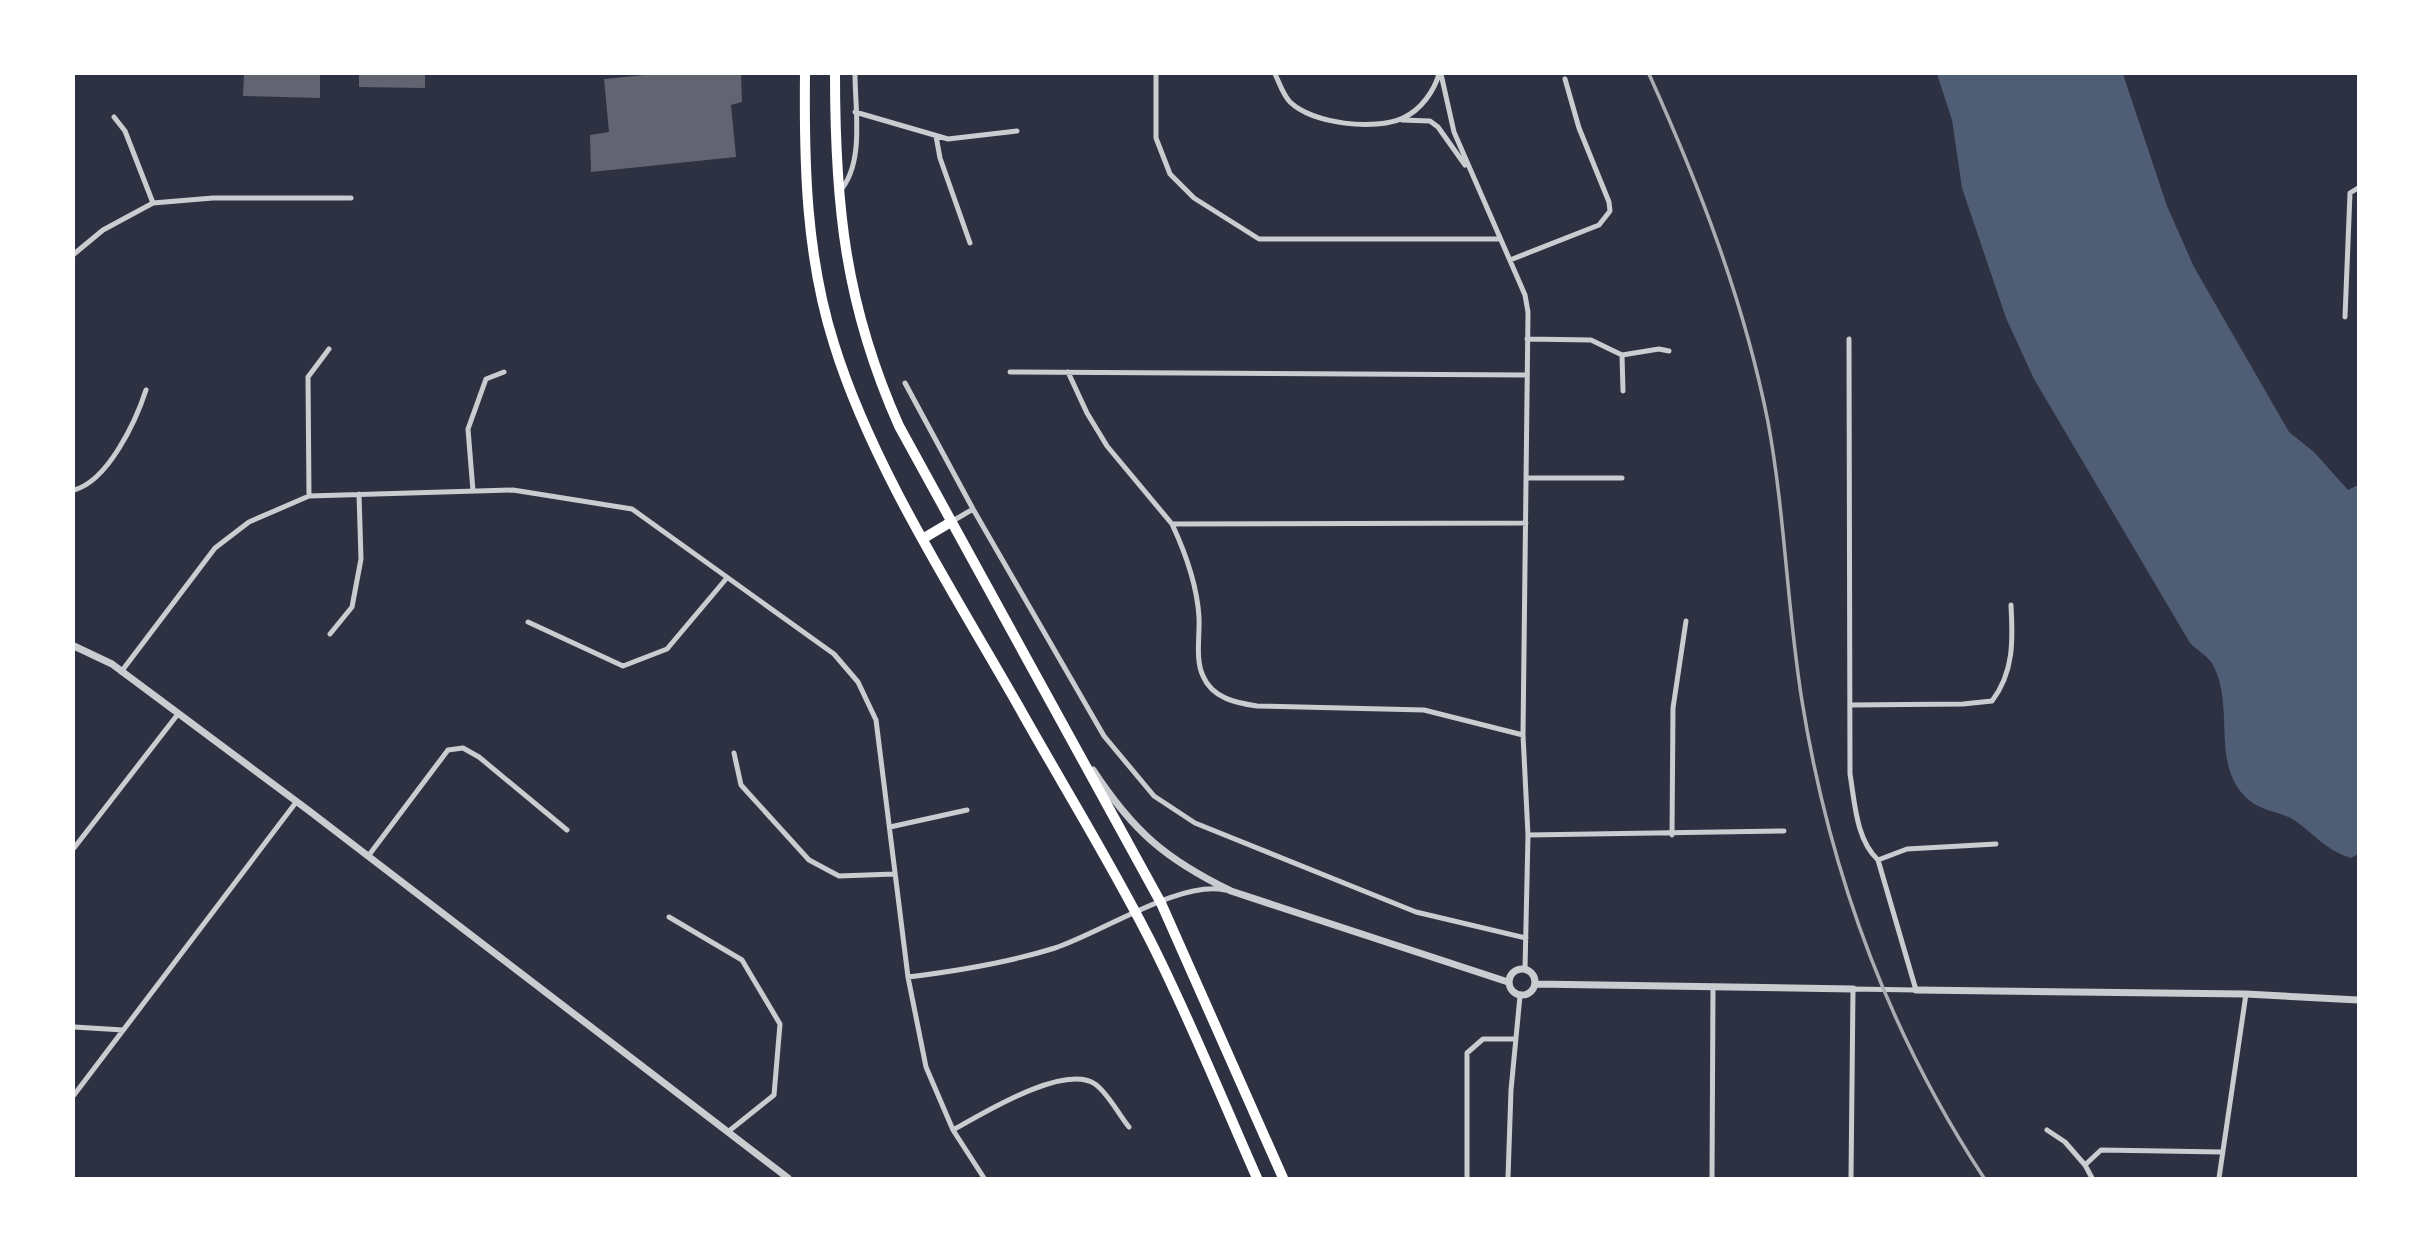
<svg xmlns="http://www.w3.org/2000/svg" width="2432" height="1252" font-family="'Open Sans',sans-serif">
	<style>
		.water { fill: #4f5d75 }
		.building { fill: #626471 }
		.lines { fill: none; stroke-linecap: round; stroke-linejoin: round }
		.minor { stroke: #caccd0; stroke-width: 5 }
		.tertiary { stroke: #caccd0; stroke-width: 7 }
		.trunk { stroke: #fff; stroke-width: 10 }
		.rail { stroke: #abadb3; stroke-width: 3.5 }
	</style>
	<rect width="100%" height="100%" fill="#2d3142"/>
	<path class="water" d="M 1937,74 L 2123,74 L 2167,206 L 2194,267 L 2289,432 L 2314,452 L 2348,490 L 2358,485 L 2358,854 L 2351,858 C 2327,851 2314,834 2294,820 C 2281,812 2262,811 2250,801 C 2209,768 2236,708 2213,665 C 2209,657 2197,650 2190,643 L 2034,379 L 2006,318 L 1962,188 L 1952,120 Z"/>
	<path class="building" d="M 244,74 L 320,74 L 320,98 L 243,96 Z
		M 359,74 L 425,74 L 425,88 L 359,87 Z
		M 654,74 L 741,74 L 742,102 L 731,105 L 736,157 L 591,172 L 590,135 L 609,132 L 604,79 Z"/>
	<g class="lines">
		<path class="minor" d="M 1156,74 L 1156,138 L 1170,174 L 1194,198 L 1259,239 L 1500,239
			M 1275,74 C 1279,82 1283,95 1290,102 C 1313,124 1375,131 1403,118 C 1421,110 1434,91 1439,74
			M 1441,74 L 1454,132 L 1525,295 L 1528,312 L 1523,735 L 1528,835 L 1525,969
			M 855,112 L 948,139 L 1017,131
			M 114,117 L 125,131 L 153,203
			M 1402,120 L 1430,121 L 1438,127 L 1465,165
			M 936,136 L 940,158 L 970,243
			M 839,192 C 865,164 855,110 855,74
			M 74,254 L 103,230 L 153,203 L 213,198 L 351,198
			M 1510,260 L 1599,225 L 1610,211 L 1609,202 L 1579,128 L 1565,79
			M 2345,317 L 2350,193 L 2358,188
			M 1527,339 L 1591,340 L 1622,355 L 1659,349 L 1669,351
			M 1849,339 L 1850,774 C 1855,804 1856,839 1878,860 L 1916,990 L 1853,989 L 1851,1178
			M 1622,355 L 1623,391
			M 1010,372 L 1527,375
			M 1068,372 L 1087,413 L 1107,446 L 1172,524 C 1186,554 1197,584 1199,617 C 1200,635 1195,659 1203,676 C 1212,698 1236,703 1257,706 L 1424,710 L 1523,735
			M 905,383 L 973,509 L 1104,736 L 1154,796 L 1195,823 L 1416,912 L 1526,938
			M 1526,478 L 1622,478
			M 74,490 C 108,481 136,421 146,390
			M 473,491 L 468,429 L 486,379 L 504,372
			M 309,496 L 308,377 L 329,349
			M 951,522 L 973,509
			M 1172,524 L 1526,523
			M 528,622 L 623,666 L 667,649 L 726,579
			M 330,634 L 352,607 L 361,559 L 359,494
			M 121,672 L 215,548 L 249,522 L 309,496 L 513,490 L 632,509 L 834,654 L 858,682 L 876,720 L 908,977 L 926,1067 L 953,1130 L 984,1178
			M 1850,705 L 1963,704 L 1992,701 C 2014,672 2013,640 2011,605
			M 734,753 L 741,785 L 809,860 L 839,876 L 894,874
			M 890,827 L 967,810
			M 1528,835 L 1784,831
			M 1672,835 L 1673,708 L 1686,621
			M 74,848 L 178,714
			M 369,855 L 448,750 L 463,748 L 479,757 L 567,830
			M 1878,860 L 1907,849 L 1996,844
			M 669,917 L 742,960 L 780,1024 L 774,1095 L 729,1131
			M 908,977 C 957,971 1007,963 1055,948 C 1101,933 1180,880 1225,890
			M 74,1027 L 123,1030
			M 74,1095 L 297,801
			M 953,1130 C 982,1114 1064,1063 1095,1084 C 1108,1093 1119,1115 1129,1127
			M 2047,1130 L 2065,1142 L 2085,1165
			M 1467,1178 L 1467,1053 L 1483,1039 L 1515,1039
			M 1508,1178 L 1511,1090 L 1520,996
			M 1712,1178 L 1713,987
			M 2092,1178 L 2085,1165 L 2101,1150 L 2222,1152
			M 2219,1178 L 2246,994"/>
		<path class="tertiary" d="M 74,646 L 112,664 L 308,810 L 788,1178
			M 1093,770 C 1133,831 1165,859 1231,891 L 1508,982
			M1509 982a13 13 0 1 1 26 0a13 13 0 1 1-26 0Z
			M 1535,984 L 1853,989
			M 1916,990 L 2246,994 L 2358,1000"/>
		<path class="trunk" d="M 805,74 C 804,165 806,256 834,344 C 872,467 955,594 1019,707 C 1062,784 1110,861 1150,940 C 1189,1017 1222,1099 1257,1178
			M 835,74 C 835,205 845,305 899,426 L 1161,903 L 1283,1178
			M 924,538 L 951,522"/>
		<path class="rail" d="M 1649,74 C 1699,185 1744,301 1768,422 C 1785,514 1787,608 1802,701 C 1830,874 1888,1032 1984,1178"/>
	</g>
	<rect width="2432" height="1252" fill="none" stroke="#ffffff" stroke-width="150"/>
</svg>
